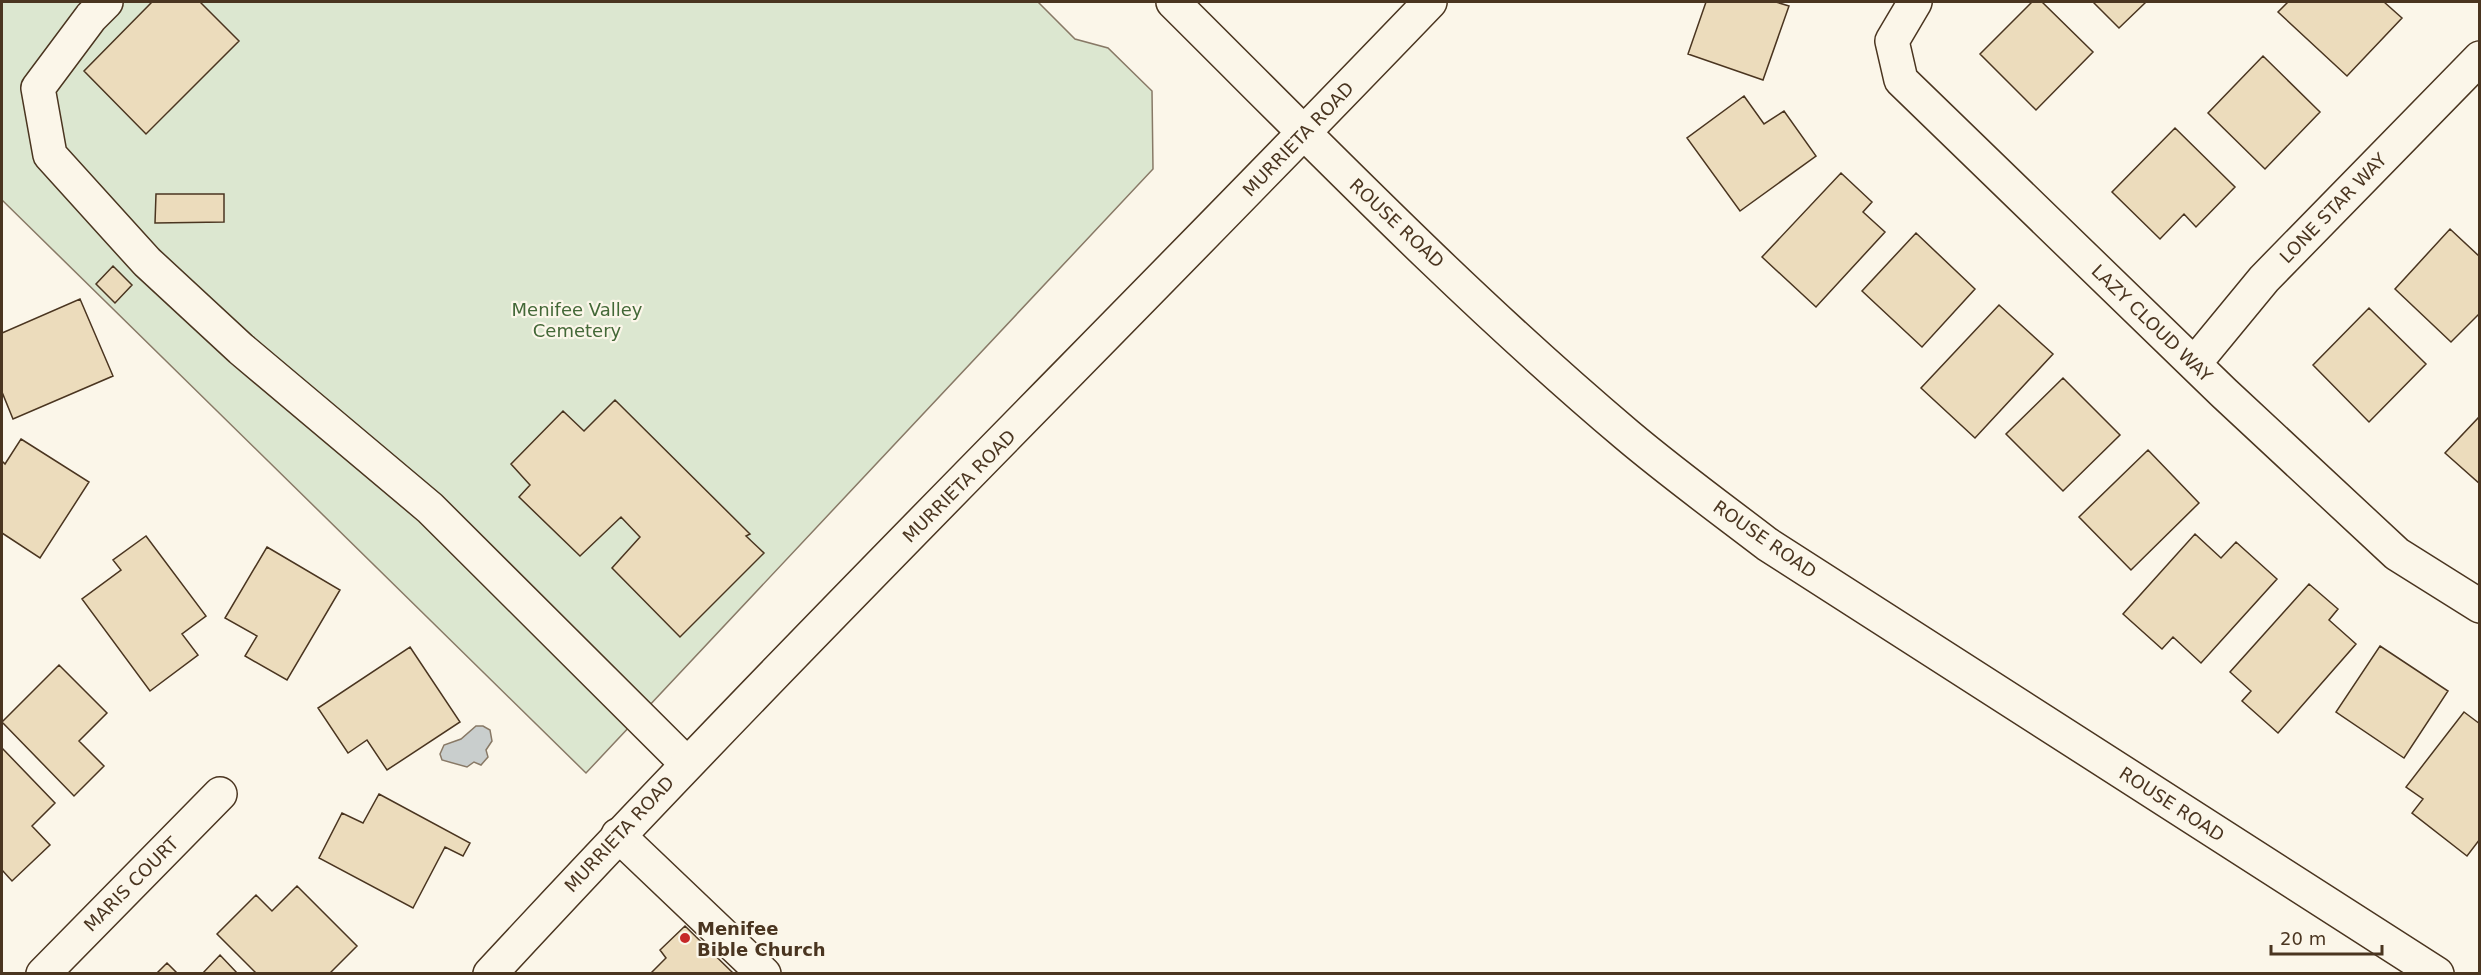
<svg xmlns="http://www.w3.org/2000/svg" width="2481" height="975" font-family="'DejaVu Sans',sans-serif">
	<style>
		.green { fill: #dce7d0; stroke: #887966; stroke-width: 1.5 }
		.water { fill: #c9cecd; stroke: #887966; stroke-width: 1.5 }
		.building { fill: #ecdcbc; stroke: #4a3520; stroke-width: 1.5 }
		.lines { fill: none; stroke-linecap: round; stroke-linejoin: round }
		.minor-casing { stroke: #4a3520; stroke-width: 36 }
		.major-casing { stroke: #4a3520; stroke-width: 36 }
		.minor { stroke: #fbf6e9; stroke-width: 33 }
		.major { stroke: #fbf6e9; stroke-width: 33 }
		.poi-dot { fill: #c62828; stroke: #fbf6e9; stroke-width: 2 }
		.labels { text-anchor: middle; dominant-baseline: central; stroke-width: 4.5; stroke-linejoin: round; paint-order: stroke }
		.street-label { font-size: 18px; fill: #4a3520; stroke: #fbf6e9 }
		.park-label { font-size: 18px; fill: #436837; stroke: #fbf6e9 }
		.poi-label { font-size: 18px; font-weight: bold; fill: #4a3520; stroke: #fbf6e9; text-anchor: start }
	</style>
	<rect width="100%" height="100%" fill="#fbf6e9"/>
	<path class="green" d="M 2,2 L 1038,2 L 1075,39 L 1108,48 L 1152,91 L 1153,169 L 586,773 L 2,200 Z"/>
	<path class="water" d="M 476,726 L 483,726 L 490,730 L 492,741 L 486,750 L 488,757 L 481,765 L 474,762 L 467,767 L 442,760 L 440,754 L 444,745 L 461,739 Z"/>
	<path class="building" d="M 152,2 L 200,2 L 239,41 L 146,134 L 84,71 Z
		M 1706,2 L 1776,2 L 1789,6 L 1763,80 L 1688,54 Z
		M 2032,2 L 2042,2 L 2093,52 L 2036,110 L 1980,54 Z
		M 2093,2 L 2146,2 L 2119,28 Z
		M 2288,2 L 2384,2 L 2402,18 L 2347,76 L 2278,12 Z
		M 2263,56 L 2320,112 L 2265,169 L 2208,113 Z
		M 1744,96 L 1764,124 L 1784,111 L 1816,156 L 1740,211 L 1687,138 Z
		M 2175,128 L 2235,187 L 2196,227 L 2184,214 L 2160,239 L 2112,192 Z
		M 1841,173 L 1872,202 L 1863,212 L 1885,232 L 1816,307 L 1762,257 Z
		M 156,194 L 224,194 L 224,222 L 155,223 Z
		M 2450,229 L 2480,257 L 2480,313 L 2451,342 L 2395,289 Z
		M 1916,233 L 1975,289 L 1922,347 L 1862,291 Z
		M 113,266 L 132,285 L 115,303 L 96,284 Z
		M 80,299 L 113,376 L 13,419 L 2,392 L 2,333 Z
		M 1999,305 L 2053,354 L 1975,438 L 1921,388 Z
		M 2369,308 L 2426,364 L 2369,422 L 2313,365 Z
		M 2063,378 L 2120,435 L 2063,491 L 2006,434 Z
		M 615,400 L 750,534 L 746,536 L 764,553 L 680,637 L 612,568 L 640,537 L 621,517 L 580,556 L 519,497 L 530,485 L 511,464 L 563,411 L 584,431 Z
		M 2480,416 L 2480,484 L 2445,453 Z
		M 21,439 L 89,482 L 40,558 L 2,533 L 2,461 L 5,464 Z
		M 2148,450 L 2199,503 L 2131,570 L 2079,517 Z
		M 2195,534 L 2221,558 L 2236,542 L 2277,579 L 2201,663 L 2173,637 L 2162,649 L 2123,614 Z
		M 146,536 L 206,616 L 182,634 L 198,655 L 150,691 L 82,599 L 121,570 L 113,560 Z
		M 267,547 L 340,590 L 287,680 L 245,656 L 257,636 L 225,618 Z
		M 2309,584 L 2338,609 L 2329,620 L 2356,644 L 2278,733 L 2242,701 L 2251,691 L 2230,672 Z
		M 2380,646 L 2448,691 L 2404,758 L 2336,712 Z
		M 410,647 L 460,722 L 387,770 L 367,740 L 348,753 L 318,708 Z
		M 59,665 L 107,713 L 79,741 L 104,766 L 74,796 L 2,722 Z
		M 2464,712 L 2480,724 L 2480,839 L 2467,856 L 2412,813 L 2423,799 L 2406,787 Z
		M 2,748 L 55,803 L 32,826 L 50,845 L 12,881 L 2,870 Z
		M 379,794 L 470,843 L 463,856 L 445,847 L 413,908 L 319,858 L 342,813 L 363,823 Z
		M 297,886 L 357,946 L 329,974 L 257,974 L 217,934 L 256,895 L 272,911 Z
		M 685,926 L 734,974 L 650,974 L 666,958 L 660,950 Z
		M 220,955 L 238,974 L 202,974 Z
		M 167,963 L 178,974 L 156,974 Z"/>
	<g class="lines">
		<g class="minor-casing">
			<path id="minor" d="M 106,2 L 91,17 L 38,88 L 50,155 L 147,262 L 241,349 L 430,508 L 686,763
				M 1173,2 C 1321,149 1467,300 1627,435 C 1672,473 1720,508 1767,544 L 2437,974
				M 1915,2 L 1892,41 L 1901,80 L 2224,393 L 2397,554 L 2480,606
				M 2194,364 L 2264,279 L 2480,58
				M 618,835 L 764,974
				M 43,974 L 220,794"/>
		</g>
		<g class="major-casing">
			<path id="major" d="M 490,974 C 796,643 1118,327 1430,2"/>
		</g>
		<use href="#minor" class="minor"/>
		<use href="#major" class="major"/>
	</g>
	<circle class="poi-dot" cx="685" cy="938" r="6"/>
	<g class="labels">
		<g class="street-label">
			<text transform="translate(1298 139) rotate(-46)">MURRIETA ROAD</text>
			<text transform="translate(2333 208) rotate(-46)">LONE STAR WAY</text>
			<text transform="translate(1397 223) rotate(43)">ROUSE ROAD</text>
			<text transform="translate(2152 323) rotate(44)">LAZY CLOUD WAY</text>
			<text transform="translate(959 486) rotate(-45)">MURRIETA ROAD</text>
			<text transform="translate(1765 539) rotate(35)">ROUSE ROAD</text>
			<text transform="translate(2172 804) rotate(33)">ROUSE ROAD</text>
			<text transform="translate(619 834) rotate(-47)">MURRIETA ROAD</text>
			<text transform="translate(131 884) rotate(-45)">MARIS COURT</text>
		</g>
		<g class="park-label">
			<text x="577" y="309">Menifee Valley<tspan x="577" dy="21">Cemetery</tspan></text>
		</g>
		<g class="poi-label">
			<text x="697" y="928">Menifee<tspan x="697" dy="21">Bible Church</tspan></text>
		</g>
	</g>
	<rect width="2481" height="975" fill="none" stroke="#4a3520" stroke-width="6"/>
	<path d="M2271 945v9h111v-9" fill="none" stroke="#4a3520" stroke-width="3"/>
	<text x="2280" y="945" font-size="18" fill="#4a3520" stroke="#fbf6e9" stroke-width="4.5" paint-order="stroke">20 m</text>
</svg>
